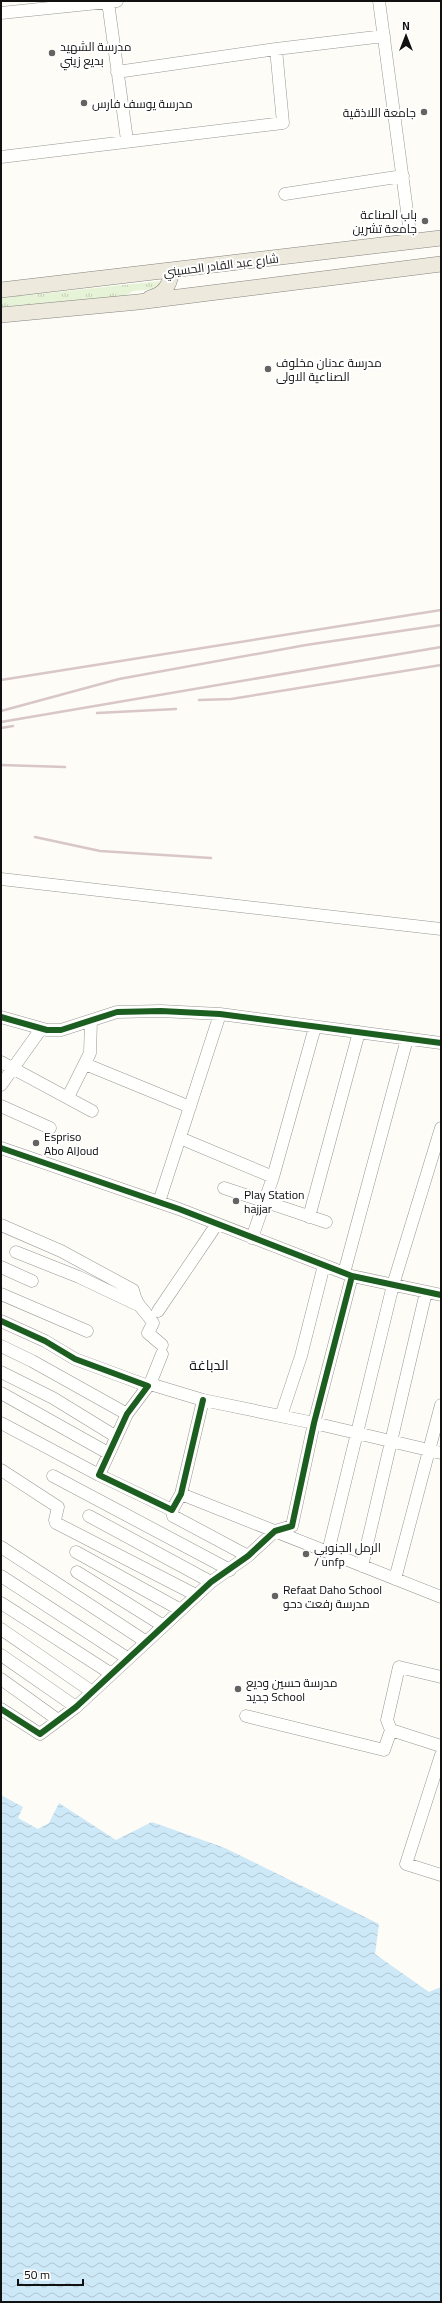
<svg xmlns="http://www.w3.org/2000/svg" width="442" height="2303" font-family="Georgia,Cairo,serif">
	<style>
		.grass { fill: url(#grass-tufts) }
		.water { fill: url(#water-waves) }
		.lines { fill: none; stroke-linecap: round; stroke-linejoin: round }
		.minor-casing { stroke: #979795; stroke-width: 13 }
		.major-casing { stroke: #858482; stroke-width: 16 }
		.minor { stroke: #fffffe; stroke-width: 12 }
		.major { stroke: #ede9dc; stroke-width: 15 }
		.rail { stroke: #d9c6c7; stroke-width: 2.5 }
		.cycleway-casing { stroke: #fff; stroke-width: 8 }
		.cycleway { stroke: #1b5e20; stroke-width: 6 }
		.poi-dot { fill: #646362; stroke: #fff; stroke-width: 1.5 }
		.labels { text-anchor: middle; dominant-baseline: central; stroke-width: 4; stroke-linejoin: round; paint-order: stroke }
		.poi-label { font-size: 12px; fill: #111; stroke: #fff; text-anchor: start }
		.street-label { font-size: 12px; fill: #111; stroke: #fff }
		.quarter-label { font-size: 14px; fill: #111; stroke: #fff }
	</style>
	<defs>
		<pattern id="grass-tufts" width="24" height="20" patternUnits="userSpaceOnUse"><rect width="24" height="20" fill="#e7f3d7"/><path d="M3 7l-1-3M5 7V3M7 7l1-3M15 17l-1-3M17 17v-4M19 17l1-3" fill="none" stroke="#c5cfb8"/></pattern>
		<pattern id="water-waves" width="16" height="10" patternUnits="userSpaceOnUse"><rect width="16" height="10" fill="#cde8f7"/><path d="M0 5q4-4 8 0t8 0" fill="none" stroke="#afc6d3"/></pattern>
	</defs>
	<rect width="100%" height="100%" fill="#fdfcf7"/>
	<path class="grass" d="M 161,281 L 157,289 L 133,291 L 125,296 L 1,309 L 1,298 Z"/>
	<path class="water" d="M 1,1795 L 23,1807 L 18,1818 L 38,1829 L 49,1823 L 59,1803 L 116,1840 L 152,1822 L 225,1848 L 379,1924 L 375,1954 L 429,1992 L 441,1987 L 441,2302 L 1,2302 Z"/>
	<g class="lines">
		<g class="minor-casing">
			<path id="minor" d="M 379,1 L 411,241
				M 108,2 L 127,140
				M 1,13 L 117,1
				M 117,72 L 276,49 L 384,36
				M 1,157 L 283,123 L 276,49
				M 285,194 L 403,176
				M 1,879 L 441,929
				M 1,1017 L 47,1030 L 61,1030 L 117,1012 L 161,1011 L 220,1014 L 441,1043
				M 1,1062 L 92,1111
				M 85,1064 L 190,1107
				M 1,1085 L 41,1029
				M 68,1097 L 90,1053 L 91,1021
				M 1,1106 L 50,1128
				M 180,1138 L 273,1177
				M 1,1148 L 179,1209 L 352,1276 L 441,1295
				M 224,1188 L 326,1222
				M 159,1202 L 220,1014
				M 309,1217 L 359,1032
				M 1,1225 L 61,1251 L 133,1290 C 137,1308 144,1308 153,1323 L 148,1333 L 162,1345
				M 252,1238 L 273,1177 L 315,1027
				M 16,1252 L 79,1277 L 136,1304
				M 1,1267 L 32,1281
				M 344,1273 L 407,1039
				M 1,1294 L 87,1331
				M 158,1311 L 217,1224
				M 1,1321 L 45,1341 L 75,1359 L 148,1386 L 127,1414 L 99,1475 L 172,1510 L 181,1494 L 203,1400
				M 1,1346 L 32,1361 L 127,1414
				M 1,1372 L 53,1398 L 115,1436
				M 150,1384 L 162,1354
				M 148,1386 L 150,1384 L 203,1400 L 314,1423 L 441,1453
				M 1,1393 L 108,1453
				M 281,1416 L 301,1356 L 324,1265
				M 1,1423 L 99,1475
				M 1,1470 L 58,1507 L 55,1520 L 56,1523 L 196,1595
				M 53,1476 L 230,1570
				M 181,1494 L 441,1597
				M 172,1510 L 173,1516 L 248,1556
				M 89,1516 L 211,1582
				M 1,1547 L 145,1641
				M 76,1552 L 179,1609
				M 328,1552 L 393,1285 L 441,1128
				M 362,1566 L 426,1292
				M 77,1572 L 162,1625
				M 1,1576 L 127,1658
				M 395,1579 L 441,1405
				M 1,1603 L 110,1673
				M 1,1629 L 91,1691
				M 1,1655 L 76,1707
				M 441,1677 L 399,1667 L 387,1720 L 391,1730 L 441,1746
				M 1,1679 L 58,1720
				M 1,1709 L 40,1734 L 76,1707 L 211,1582 L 248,1556 L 275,1531 L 292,1526 L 314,1423 L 352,1276
				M 246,1716 L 384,1750 L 391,1730
				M 441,1755 L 406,1864 L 441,1875"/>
		</g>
		<g class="major-casing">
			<path id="major" d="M 1,290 L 441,238
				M 150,298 C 165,294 169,286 172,271
				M 1,315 L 138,302 L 441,264"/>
		</g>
		<use href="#minor" class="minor"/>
		<use href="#major" class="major"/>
		<path class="rail" d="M 1,680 L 441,610
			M 199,700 L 231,699 L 441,665
			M 1,711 L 119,679 L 306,645 L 441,625
			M 97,713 L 176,709
			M 1,722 L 441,647
			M 1,728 L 13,726
			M 1,765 L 65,767
			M 35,837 L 100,851 L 211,858"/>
		<g class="cycleway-casing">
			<path id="cycleway" d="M 1,1017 L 47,1030 L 61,1030 L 117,1012 L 161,1011 L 220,1014 L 441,1043
				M 1,1148 L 179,1209 L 352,1276 L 441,1295
				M 1,1321 L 45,1341 L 75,1359 L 148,1386 L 127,1414 L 99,1475 L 172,1510 L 181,1494 L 203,1400
				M 1,1709 L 40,1734 L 76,1707 L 211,1582 L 248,1556 L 275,1531 L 292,1526 L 314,1423 L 352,1276"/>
		</g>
		<use href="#cycleway" class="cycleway"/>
	</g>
	<g class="poi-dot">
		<circle cx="52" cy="53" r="4"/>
		<circle cx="84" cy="103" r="4"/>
		<circle cx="424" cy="112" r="4"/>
		<circle cx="425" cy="221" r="4"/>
		<circle cx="268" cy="369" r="4"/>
		<circle cx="36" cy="1143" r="4"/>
		<circle cx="236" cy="1201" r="4"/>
		<circle cx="306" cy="1554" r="4"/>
		<circle cx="275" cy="1596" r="4"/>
		<circle cx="238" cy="1689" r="4"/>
	</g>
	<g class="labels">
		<g class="poi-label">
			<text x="60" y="46">مدرسة الشهيد<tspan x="60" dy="14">بديع زيني</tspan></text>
			<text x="92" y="103">مدرسة يوسف فارس</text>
			<text x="416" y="112" text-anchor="end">جامعة اللاذقية</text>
			<text x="417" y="214" text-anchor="end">باب الصناعة<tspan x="417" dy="14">جامعة تشرين</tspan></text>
			<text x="276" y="362">مدرسة عدنان مخلوف<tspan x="276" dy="14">الصناعية الاولى</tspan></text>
			<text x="44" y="1136">Espriso<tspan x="44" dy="14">Abo AlJoud</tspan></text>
			<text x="244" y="1194">Play Station<tspan x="244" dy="14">hajjar</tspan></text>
			<text x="314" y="1547">الرمل الجنوبي<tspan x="314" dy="14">/ unfp</tspan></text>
			<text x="283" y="1589">Refaat Daho School<tspan x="283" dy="14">مدرسة رفعت دحو</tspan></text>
			<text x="246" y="1682">مدرسة حسين وديع<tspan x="246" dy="14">جديد School</tspan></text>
		</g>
		<g class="street-label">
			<text transform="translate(221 265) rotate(-7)">شارع عبد القادر الحسيني</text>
		</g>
		<g class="quarter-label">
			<text x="209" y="1365">الدباغة</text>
		</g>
	</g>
	<rect width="442" height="2303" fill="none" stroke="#111111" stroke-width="4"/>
	<g transform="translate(406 36)" stroke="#ffffff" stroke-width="3" paint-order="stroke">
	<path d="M0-3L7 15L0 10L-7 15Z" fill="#111111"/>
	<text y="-6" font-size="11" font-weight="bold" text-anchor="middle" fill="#111111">N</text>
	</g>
	<path d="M18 2279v6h65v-6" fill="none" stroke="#111111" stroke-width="2"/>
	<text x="24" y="2279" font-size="12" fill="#111111" stroke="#ffffff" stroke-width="3" paint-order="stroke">50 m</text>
</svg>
